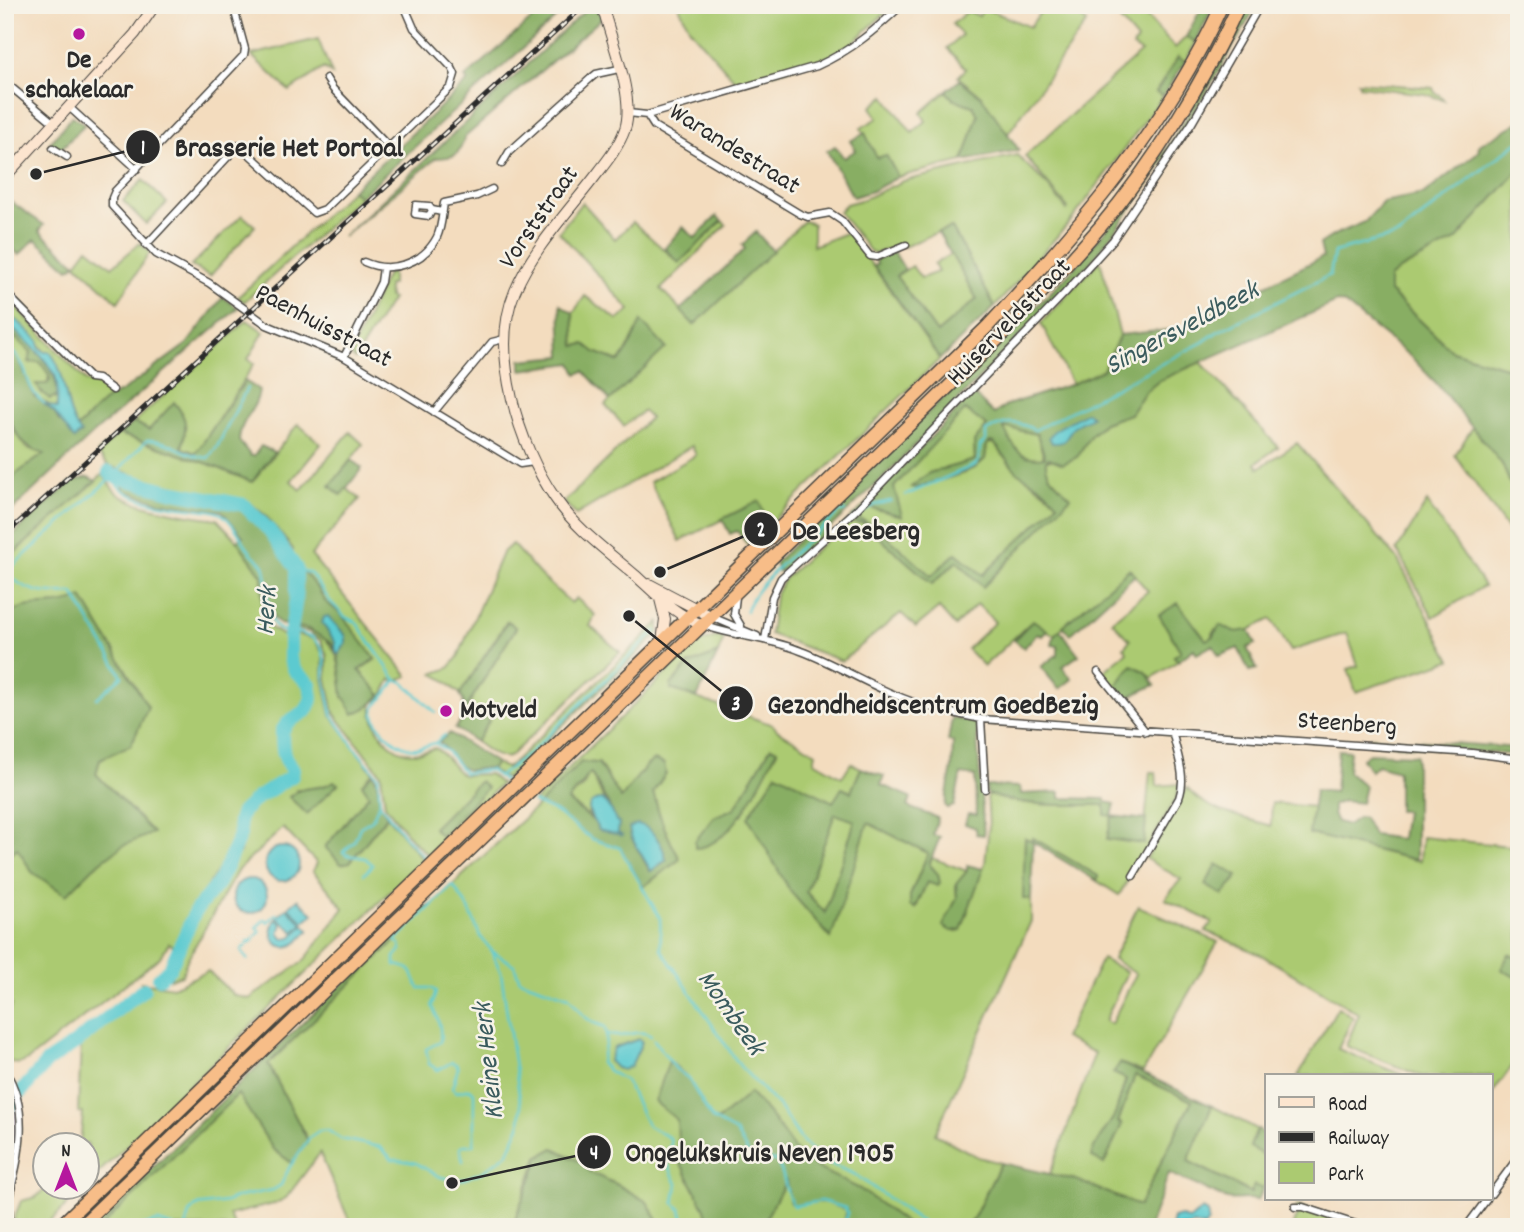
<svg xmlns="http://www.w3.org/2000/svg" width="1524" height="1232" font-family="Dekko,sans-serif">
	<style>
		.industrial { fill: #c8bfd8 }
		.green { fill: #abca71; stroke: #6b7a4e; stroke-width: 2; fill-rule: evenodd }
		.forest { fill: #88ae63; stroke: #5a6c47; stroke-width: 2; fill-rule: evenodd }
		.water { fill: #5ccad0; stroke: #447a7e; stroke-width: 2 }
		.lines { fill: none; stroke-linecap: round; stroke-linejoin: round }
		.stream { stroke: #5ccad0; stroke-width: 2.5 }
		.river { stroke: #5ccad0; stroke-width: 14 }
		.street-casing { stroke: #494641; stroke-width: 9 }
		.secondary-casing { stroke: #494641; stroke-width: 12 }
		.highway-casing { stroke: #494641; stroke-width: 15 }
		.street { stroke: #fff; stroke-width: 6 }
		.secondary { stroke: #fce5cf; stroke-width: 10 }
		.highway { stroke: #f7bd88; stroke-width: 12 }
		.rail-casing { stroke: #2b2b2b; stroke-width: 5 }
		.rail { stroke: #f7f3e8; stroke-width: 2.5; stroke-dasharray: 8; stroke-linecap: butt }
		.poi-dot { fill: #b5179e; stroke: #f7f3e8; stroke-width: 2.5 }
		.labels { text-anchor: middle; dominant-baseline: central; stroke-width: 5; stroke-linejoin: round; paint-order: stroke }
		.poi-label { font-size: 26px; font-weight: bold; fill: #2b2b2b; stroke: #f7f3e8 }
		.street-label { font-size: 26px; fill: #2b2b2b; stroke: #f7f3e8 }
		.water-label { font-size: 28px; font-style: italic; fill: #3a5b5d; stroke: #f7f3e8 }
		.leader { fill: none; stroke: #2b2b2b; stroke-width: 2.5 }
		.callout-dot { fill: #2b2b2b; stroke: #f7f3e8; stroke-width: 2.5 }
		.mark-label { font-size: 21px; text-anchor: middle; font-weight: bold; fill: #fff }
		.callout-label { font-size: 28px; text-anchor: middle; font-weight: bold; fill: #2b2b2b; stroke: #f7f3e8; stroke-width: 5; stroke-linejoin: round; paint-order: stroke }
	</style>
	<rect width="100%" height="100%" fill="#f7f3e8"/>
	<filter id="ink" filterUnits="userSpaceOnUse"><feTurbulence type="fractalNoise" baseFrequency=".0143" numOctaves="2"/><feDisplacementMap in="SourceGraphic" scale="14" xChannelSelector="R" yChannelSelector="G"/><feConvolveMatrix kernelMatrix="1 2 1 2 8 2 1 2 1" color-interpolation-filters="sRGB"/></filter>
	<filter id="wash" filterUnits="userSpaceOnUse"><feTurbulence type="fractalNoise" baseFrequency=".00686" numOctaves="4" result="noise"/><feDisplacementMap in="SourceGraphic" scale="28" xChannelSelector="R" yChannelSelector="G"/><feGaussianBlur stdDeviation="1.57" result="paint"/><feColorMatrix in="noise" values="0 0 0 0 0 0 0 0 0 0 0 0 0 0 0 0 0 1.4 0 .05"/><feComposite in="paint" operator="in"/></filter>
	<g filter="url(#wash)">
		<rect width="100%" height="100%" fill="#f3dcbe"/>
		<path class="industrial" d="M 15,1105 L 17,1113 L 16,1138 L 5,1190 L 5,1114 Z"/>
		<path class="green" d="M 678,5 L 894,5 L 849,46 L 829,57 L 738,84 L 690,29 Z
			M 1045,5 L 1058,5 L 1087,22 L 1007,135 L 981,96 L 958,77 L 966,69 L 947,48 L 962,35 L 952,24 L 968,11 L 979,16 L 984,8 L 1030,27 Z
			M 1136,5 L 1175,48 L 1186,37 L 1196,42 L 1185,62 L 1178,57 L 1156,92 L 1163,96 L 1074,217 L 995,307 L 952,228 L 938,232 L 904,247 L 903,244 L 877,253 L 871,252 L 839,212 L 846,204 L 864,199 L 903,181 L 1017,155 L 1047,185 L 1067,210 L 1068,208 L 1025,156 L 1141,52 L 1133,47 L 1137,40 L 1118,18 Z
			M 318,39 L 332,74 L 324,68 L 289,91 L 251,55 Z
			M 1358,82 L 1433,88 L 1435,93 L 1440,95 L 1444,100 L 1425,94 L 1360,86 Z
			M 946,91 L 953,99 L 973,106 L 978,115 L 963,161 L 898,177 L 886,155 L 877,159 L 861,128 L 878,118 L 871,107 L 885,96 L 912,133 L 926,121 L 921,113 Z
			M 1519,170 L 1519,371 L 1452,351 L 1389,291 L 1389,278 L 1399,270 L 1456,240 Z
			M 143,180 L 167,203 L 146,224 L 123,201 Z
			M 352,190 L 360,197 L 244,302 L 238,297 Z
			M 582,202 L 615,239 L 633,222 L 679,263 L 722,221 L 726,225 L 661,289 L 694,324 L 804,221 L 813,224 L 813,246 L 848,232 L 940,359 L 768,525 L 759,501 L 680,541 L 650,482 L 696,455 L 692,446 L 576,515 L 564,502 L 650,418 L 643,411 L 624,426 L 605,405 L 665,348 L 637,332 C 630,342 627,353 619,362 L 595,352 L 585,344 L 574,346 L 573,313 L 585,296 L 618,320 L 630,310 L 559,232 Z
			M 242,215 L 255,226 L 210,276 L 191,266 Z
			M 140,243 L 150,252 L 118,302 L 76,264 L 88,248 L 112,267 Z
			M 951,254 L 977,299 L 937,333 L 896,276 L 912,266 L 921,278 L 938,272 L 934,264 Z
			M 1100,260 L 1120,335 L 1103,370 L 1072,384 L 1041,323 Z
			M 392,272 L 392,285 L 388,285 L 389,298 L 392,299 L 355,359 L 352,357 L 352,350 L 387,274 Z
			M 6,296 L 86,381 L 99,385 L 110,396 L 77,428 C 69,416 69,404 65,392 C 57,363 30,329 5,314 Z
			M 247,320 L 264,332 L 248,359 L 254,364 L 196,454 L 182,449 C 186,428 189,420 174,403 L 149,430 L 134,422 Z
			M 5,328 L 31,353 L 31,363 L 40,361 L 49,375 L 47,384 L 37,384 L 55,398 L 57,395 L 57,409 L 34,396 C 24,379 25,357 5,347 Z
			M 1201,362 L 1278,447 L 1256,463 L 1259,468 L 1297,443 L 1388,548 L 1397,558 L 1451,660 L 1356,692 L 1348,669 L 1358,666 L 1347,633 L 1291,651 L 1271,619 L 1245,632 L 1235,632 L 1228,628 L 1215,630 L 1210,639 L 1174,656 L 1178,661 L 1152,678 L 1146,672 L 1115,687 L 1102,673 L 1127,652 L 1124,647 L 1130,640 L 1112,621 L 1148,591 L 1129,569 L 1054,635 L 1032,621 L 984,666 L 967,649 L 995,622 L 977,604 L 955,626 L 939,608 L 916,627 L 901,613 L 842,661 L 770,634 L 775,596 L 784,579 L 846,522 L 863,523 L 932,584 L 957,561 L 983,586 L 1070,497 L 1048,474 L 1045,470 L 1046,460 L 1068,460 L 1077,457 L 1090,436 L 1104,423 L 1130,414 L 1145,392 L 1160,380 Z
			M 965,409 L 987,426 L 974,442 L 975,460 L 929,473 L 912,487 L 916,488 L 965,473 L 985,459 L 987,444 L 994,443 C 1000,450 1005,459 1012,466 C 1027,480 1043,489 1058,503 L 983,576 L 956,553 L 931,576 L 875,526 L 853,516 L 864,506 L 893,488 Z
			M 5,417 L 27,448 L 45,454 L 5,482 Z
			M 1478,419 L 1493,443 L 1519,504 L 1519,546 L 1455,455 Z
			M 298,424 L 321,444 L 291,481 L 301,490 L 350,432 L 363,444 L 330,486 L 340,494 L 346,488 L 360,499 L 311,555 L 408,676 L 395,681 L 391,679 L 382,697 L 372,704 C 370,726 389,752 412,753 C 420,753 428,750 435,748 C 446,754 452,767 462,775 L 489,774 L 501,784 L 428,855 L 411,839 L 385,805 L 381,774 L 334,713 L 327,679 L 327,656 L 321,641 L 309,632 L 298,630 L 299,626 C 339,638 339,659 343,696 L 359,670 L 375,660 L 341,614 L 325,601 L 319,590 L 291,559 L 293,549 L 266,516 L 249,502 L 143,479 L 108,465 L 97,453 L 119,434 L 209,464 L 252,482 Z
			M 1003,427 L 1037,434 L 1044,458 L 1044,467 L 1017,453 Z
			M 103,474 C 107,480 111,488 116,492 C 133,508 194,516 217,519 C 230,533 256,558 262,576 C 267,593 256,615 272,629 C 276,632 282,634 286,637 C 288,665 288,667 308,687 C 309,706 299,714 283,722 C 278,733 277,753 284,765 C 290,774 288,764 289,775 C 273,786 253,793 240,809 C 232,820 240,828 235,839 C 225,862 209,882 196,904 C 188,918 181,933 174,947 L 169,943 L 160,957 L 28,1060 C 18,1066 12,1064 5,1057 L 5,1016 L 12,1005 L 5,1000 L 5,859 L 17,848 L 94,867 L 122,845 L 152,832 L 96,774 L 100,759 L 131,745 L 148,707 L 83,599 C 57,610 29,599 5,616 L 5,561 Z
			M 1427,502 L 1484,586 L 1433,617 L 1397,550 Z
			M 512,544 L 541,576 L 571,603 L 576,598 L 595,615 L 590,626 L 620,652 L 509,757 C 497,760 486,749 476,742 L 489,721 L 467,707 L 516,628 L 507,621 L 460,694 L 443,679 L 433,674 L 449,668 L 458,657 L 502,553 Z
			M 659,622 L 659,633 L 506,779 L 491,769 L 496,763 L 506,768 L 510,766 Z
			M 295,634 L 314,639 L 323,654 L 323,679 L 331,715 L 373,773 L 367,778 L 370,794 L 325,847 L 350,862 L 387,816 L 423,860 L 88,1183 L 88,1144 L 80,1144 L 83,1113 L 78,1112 L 81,1043 L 146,992 L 141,982 L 173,987 L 208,971 L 234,995 L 249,999 L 304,961 L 344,908 L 313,871 L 317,863 L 283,828 L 238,870 L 187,960 L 182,975 L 170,979 L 199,911 L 223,881 L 233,858 L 240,853 C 242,842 241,819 248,810 C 260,795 298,788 295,768 C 285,757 284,744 285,729 C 302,710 321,717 312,680 C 294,668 288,657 295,634 ZM 327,786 L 307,814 L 296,790 Z
			M 715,637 L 724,638 L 718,653 L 688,665 L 671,689 L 773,725 L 777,730 L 816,753 L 814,761 L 842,777 L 851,763 L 861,768 L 851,792 L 842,788 L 790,891 L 830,937 L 868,822 L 928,853 L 910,896 L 916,908 L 933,868 L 929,865 L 932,858 L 967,871 L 956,887 L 957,898 L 944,926 L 956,932 L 961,929 L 985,863 L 989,826 L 987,794 C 1024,807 1066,805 1106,805 L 1112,816 L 1143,844 L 1150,772 L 1156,772 L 1157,786 L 1180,784 L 1176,799 L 1119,895 L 1097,881 L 1098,876 L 1033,838 L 1033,841 L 1025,838 L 1024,899 L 1031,899 L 1031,921 L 935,1134 L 978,1157 L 1001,1163 L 969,1227 L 911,1227 L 860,1189 L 819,1169 L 797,1153 L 770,1115 L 717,1121 L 712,1119 L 688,1078 L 670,1061 L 655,1102 L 678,1120 L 679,1160 L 705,1209 L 709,1227 L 662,1227 L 647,1202 L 618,1185 L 591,1173 L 551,1150 L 538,1157 L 512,1227 L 465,1227 L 461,1222 L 456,1227 L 352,1227 L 320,1153 L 286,1198 L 274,1204 L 229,1215 L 235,1227 L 91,1227 L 96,1222 L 102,1226 L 238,1093 L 273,1149 L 292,1163 L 308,1141 L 268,1064 L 442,895 L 538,805 L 534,802 L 696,644 ZM 771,747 L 777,751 L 742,815 L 714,817 L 735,808 ZM 599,763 L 621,799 L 646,766 L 666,773 L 653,792 L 664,831 L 680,859 L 643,887 L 620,848 L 592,839 L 556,812 L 539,804 ZM 639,1039 L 640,1047 L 636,1054 L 609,1061 L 614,1048 Z
			M 591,773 L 605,802 L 602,799 L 588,812 L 591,818 L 568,800 C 572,793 579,792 583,786 C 587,780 585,777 591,773 Z
			M 1187,788 C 1206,812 1243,817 1271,826 L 1272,803 L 1313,807 L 1310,834 L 1420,861 L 1422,837 L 1519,847 L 1519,959 L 1509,954 L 1502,969 L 1519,979 L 1519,1057 L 1491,1095 L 1491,1076 L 1421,1076 L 1346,1046 L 1359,1014 L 1261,955 L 1206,931 L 1212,922 L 1165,899 L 1181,879 L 1146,859 Z
			M 835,813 L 855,821 L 825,913 L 806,892 Z
			M 1138,906 L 1218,942 L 1143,1072 L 1120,1063 L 1114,1073 L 1126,1078 L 1115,1115 L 1093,1149 L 1122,1124 L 1118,1123 L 1135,1075 L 1192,1101 L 1139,1206 L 1076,1180 L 1050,1174 L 1095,1053 L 1064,1038 L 1102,959 L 1127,972 L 1105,1021 L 1111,1024 L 1136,974 L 1113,959 Z
			M 1338,1007 L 1353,1017 L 1338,1049 L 1405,1076 L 1298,1076 Z
			M 1212,1106 L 1257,1129 L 1250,1146 L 1267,1157 L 1267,1182 L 1263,1189 L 1254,1186 L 1252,1193 L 1188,1161 Z
			M 786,1180 L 790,1203 L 827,1202 L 847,1210 L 843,1227 L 761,1227 Z
			M 48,1187 L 85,1187 L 45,1227 L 16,1227 L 14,1218 L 21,1201 L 36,1197 Z
			M 1297,1206 L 1356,1227 L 1293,1227 L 1298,1213 L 1295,1211 Z"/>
		<path class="forest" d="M 548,5 L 570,5 L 360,197 L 352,190 L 468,81 L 465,78 Z
			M 591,5 L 595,5 L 600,13 L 601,19 L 465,137 C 457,157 458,157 436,158 L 343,237 Z
			M 1203,5 L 1214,5 L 1196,42 L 1186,37 Z
			M 1248,5 L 1257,5 C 1206,94 1154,183 1090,263 L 886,475 L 787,568 L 779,572 L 775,564 L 779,559 L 1065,278 L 1112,223 L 1167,148 L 1186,118 Z
			M 1178,57 L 1185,62 L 1163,96 L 1156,92 Z
			M 960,80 L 981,96 L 1019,150 L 963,161 L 978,115 L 973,106 L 953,99 L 946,91 Z
			M 72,116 L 85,124 L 59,151 L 50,143 Z
			M 1519,122 L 1519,170 L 1456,240 L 1399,270 L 1389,278 L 1389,291 L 1452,351 L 1519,371 L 1519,504 L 1502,464 L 1437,384 L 1411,357 L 1345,304 L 1337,302 L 1160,380 L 1145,392 L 1130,414 L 1104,423 L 1090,436 L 1077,457 L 1063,464 L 1049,458 L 1046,460 C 1044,476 1060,486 1071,497 L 983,587 L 957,561 L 932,584 L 863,523 L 846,522 L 853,516 L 875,526 L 931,576 L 956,553 L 983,575 L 1058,503 L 1040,486 L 1018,473 L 994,443 L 990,442 L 987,445 L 985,459 L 975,468 L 916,488 L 911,487 L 929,473 L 975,460 L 974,442 L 987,426 L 965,410 L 894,487 L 902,516 L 864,506 L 973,394 L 994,414 L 1007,405 L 1072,384 L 1103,370 L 1120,335 L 1187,328 L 1202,323 L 1201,317 L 1323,257 L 1320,244 L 1334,235 L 1365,222 L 1383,202 L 1424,194 L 1478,152 L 1479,145 ZM 1003,427 L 1037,434 L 1045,457 C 1022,461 1014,449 1003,427 Z
			M 865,133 L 877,158 L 886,155 L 898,177 L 872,191 L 853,197 L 827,151 L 835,146 L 844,158 L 856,150 L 850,141 Z
			M 7,199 L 44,225 L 39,231 L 76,264 L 69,269 L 35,239 L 19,255 L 6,242 L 11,237 L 5,232 Z
			M 717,216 L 722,221 L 679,263 L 665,248 L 683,227 L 695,238 Z
			M 952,228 L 995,307 L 940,359 L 874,266 L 877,264 L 875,260 L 894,252 L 905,270 L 896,276 L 937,333 L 977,299 L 938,232 Z
			M 756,232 L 773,251 L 694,325 L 680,310 L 745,249 L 742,245 Z
			M 223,297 L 238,308 L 93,434 L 5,517 L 5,482 L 44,454 C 0,440 5,388 5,347 L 18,357 L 34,396 L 54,412 L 59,421 L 80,433 L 77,428 C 92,415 101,399 121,392 L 187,344 Z
			M 560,304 L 573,313 L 575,346 L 585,344 L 595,352 L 619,362 C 627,353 636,333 641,321 L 666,348 L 610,400 L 584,371 L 577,374 L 572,363 L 521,370 L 521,360 L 562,356 Z
			M 6,322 C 26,342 59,365 57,395 L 50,399 L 41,392 L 36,384 L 47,384 L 50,380 L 49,375 L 40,362 L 29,362 L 31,352 L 5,328 Z
			M 245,381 L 259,390 C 258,408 239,421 239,441 L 251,456 L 254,456 L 261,446 L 274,452 L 252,482 L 209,464 L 119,434 L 134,422 L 149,430 L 174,402 C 189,420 186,427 182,448 L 196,453 Z
			M 351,460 L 362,468 L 341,495 L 330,486 Z
			M 88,477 L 96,481 L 5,561 L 5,542 L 71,482 Z
			M 126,482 L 164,492 L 242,506 L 262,522 L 319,590 L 325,601 L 341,614 L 375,659 L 359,670 L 381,695 L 368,707 L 354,714 L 343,696 L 338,654 L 332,644 L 309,629 L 280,624 L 274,618 L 270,606 L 262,607 L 262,576 L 237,541 L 243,536 L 222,511 L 159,502 L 125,491 L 122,485 Z
			M 759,501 L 768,525 L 747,544 L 737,531 L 730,534 L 722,519 Z
			M 1129,569 L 1135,575 L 1070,635 L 1063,626 Z
			M 82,597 L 148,707 L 131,745 L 100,759 L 96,774 L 153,833 L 122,846 L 94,867 L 66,895 L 32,872 L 17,848 L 5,859 L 5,845 L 11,840 L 5,829 L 5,616 C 30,598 57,611 82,597 Z
			M 1178,603 L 1206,640 L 1213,636 L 1220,625 L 1235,632 L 1249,630 L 1256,644 L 1247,648 L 1257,669 L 1249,671 L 1238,648 L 1219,656 L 1213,645 L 1197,654 L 1194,649 L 1178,661 L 1174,656 L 1181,652 L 1159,615 Z
			M 1033,620 L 1047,630 L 1042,636 L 1037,634 L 1024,648 L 1014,640 Z
			M 508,621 L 516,628 L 467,706 L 489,721 L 476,742 L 455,728 C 464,718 467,706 460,694 Z
			M 1060,630 L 1079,655 L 1062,667 L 1072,679 L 1059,689 L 1041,667 L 1058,654 L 1058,646 L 1052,645 L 1054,635 Z
			M 718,653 L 697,698 L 671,689 L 671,685 L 688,665 Z
			M 1132,665 L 1146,672 L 1155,685 L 1124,699 L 1115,687 Z
			M 952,718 L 976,723 L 984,835 L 976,834 L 976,828 L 965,824 L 968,814 L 976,815 L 975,776 L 961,774 L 954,806 L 947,808 L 945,805 L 952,767 L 953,742 L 948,741 Z
			M 450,733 L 496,763 L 491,769 C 482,766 477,771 468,770 C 457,769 449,749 439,742 Z
			M 1370,737 L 1519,748 L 1519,755 L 1370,743 Z
			M 771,747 L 777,750 C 762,779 733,847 695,848 L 695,841 L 714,817 L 735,808 Z
			M 1338,750 L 1350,751 L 1348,772 L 1365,786 L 1361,803 L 1343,801 L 1333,805 L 1333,814 L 1337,822 L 1348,825 L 1359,817 L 1364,818 L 1373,835 L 1401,839 L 1405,811 L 1398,811 L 1398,771 L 1377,765 L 1371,771 L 1362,759 L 1369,753 L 1416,755 L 1416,860 L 1309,834 L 1315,790 L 1335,792 Z
			M 654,760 L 664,764 L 666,773 L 653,792 C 659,817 667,837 680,859 L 643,887 L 620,848 L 592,839 L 556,812 L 539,804 L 581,762 L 598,763 L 621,798 L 646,766 ZM 591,773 C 599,787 618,818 618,833 L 596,823 L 568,801 C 573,790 583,788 587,776 ZM 631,837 L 666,860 L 650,871 Z
			M 861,768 L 884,776 L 881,785 L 911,797 L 908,807 L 938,818 L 933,835 L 940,837 L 929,864 L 938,874 L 940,883 L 938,886 L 927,882 L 915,908 L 910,906 L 910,896 L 928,853 L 868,823 L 831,938 L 790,891 L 748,817 L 777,773 L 833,802 L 842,788 L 851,792 ZM 835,814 L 855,821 L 825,913 L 806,892 Z
			M 373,773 C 383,788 374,798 387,816 L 350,862 L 341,864 L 325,847 L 369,795 L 362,784 Z
			M 334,781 L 338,784 L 307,814 L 289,797 C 303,783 319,792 334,781 Z
			M 480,781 L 487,788 L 441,836 L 433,828 Z
			M 986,786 L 1020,787 L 1021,794 L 1060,792 L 1060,798 L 1105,799 L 1106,802 L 1115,804 L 1112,816 L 1146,820 L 1144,844 L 1107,839 L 1112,816 L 1105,815 L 1105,805 C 1066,805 1024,807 987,794 Z
			M 1025,838 L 1032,841 L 1033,838 L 1098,876 L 1097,881 L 1033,842 L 1031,899 L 1023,899 Z
			M 1217,864 L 1238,876 L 1223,895 L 1205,885 Z
			M 967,865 L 983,869 L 961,930 L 951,931 L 943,926 L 957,898 L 956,884 L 967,871 Z
			M 432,905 L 268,1064 L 308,1141 L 292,1163 L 273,1149 L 238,1094 L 102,1226 L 96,1222 L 423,907 Z
			M 1509,954 L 1519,959 L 1519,979 L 1501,969 Z
			M 669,1061 L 676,1069 L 688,1078 L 712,1119 L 717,1121 L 750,1093 L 770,1115 L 797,1153 L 819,1169 L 860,1189 L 911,1227 L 843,1227 L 847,1210 L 821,1201 L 794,1206 L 790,1203 L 786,1181 L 761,1227 L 709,1227 L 705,1209 L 679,1160 L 677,1120 L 655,1102 Z
			M 1120,1063 L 1212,1106 L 1188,1161 L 1251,1193 L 1254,1185 L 1263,1189 L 1258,1200 C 1247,1197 1238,1201 1227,1199 L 1169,1173 L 1149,1227 L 969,1227 L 1001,1163 L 1076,1180 L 1139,1206 L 1192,1101 L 1135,1075 L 1118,1122 L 1122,1124 L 1104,1164 L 1092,1157 L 1093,1149 L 1115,1115 L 1126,1079 L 1113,1073 Z
			M 1257,1129 L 1264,1134 L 1267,1130 L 1267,1157 L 1250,1147 Z
			M 554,1148 L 585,1164 L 591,1173 L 618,1185 L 647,1202 L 662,1227 L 512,1227 L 537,1164 L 538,1157 Z"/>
		<path class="water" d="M 5,314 L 19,322 L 39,341 L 39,347 L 45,352 L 50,352 C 69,376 62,409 81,433 L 74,439 L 54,412 L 43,403 L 57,408 C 57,398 59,385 55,375 C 47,357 20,336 5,322 Z
			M 1087,412 L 1092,417 C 1086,421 1079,422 1075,426 C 1064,435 1071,444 1052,443 L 1049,437 L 1055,430 Z
			M 328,616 L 346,636 L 346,643 L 339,654 L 336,653 L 335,642 L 322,623 L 324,617 Z
			M 602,799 L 612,811 L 616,821 L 619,823 L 618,833 L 623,836 L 598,830 C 595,819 577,803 602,799 Z
			M 637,824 C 652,826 664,846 666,860 L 651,871 L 631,837 L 629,828 Z
			M265 864a17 17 0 1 1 34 0a17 17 0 1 1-34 0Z
			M233 896a17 17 0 1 1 34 0a17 17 0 1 1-34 0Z
			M 298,899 L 313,914 L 304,922 L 288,907 Z
			M 287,908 L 303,924 L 294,932 L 277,917 Z
			M 276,919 L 282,924 L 279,934 L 284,939 L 291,937 L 304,925 L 309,930 C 304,935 299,943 293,945 C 274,953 266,931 276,919 Z
			M 639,1039 L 642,1042 L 631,1066 L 623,1070 L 616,1068 L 609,1061 L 614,1048 Z
			M 1203,1209 L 1208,1212 L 1208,1222 L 1204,1227 L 1193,1224 L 1188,1227 L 1171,1227 L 1173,1218 L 1180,1216 L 1189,1220 Z"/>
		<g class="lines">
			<path class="stream" d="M 5,347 C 32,361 21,386 44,403
				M 113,477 C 121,500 166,506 188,508 C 200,510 215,509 224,516 C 237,526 242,543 253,555 C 257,559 261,560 264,566 C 272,586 259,625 286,632
				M 906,495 L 975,465 L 979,460 L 980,446 L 986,440 L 986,431 C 1005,422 1014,419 1035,430 L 1203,342 L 1217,332 L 1330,275 L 1334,252 L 1398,235 L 1519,141
				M 854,518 L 874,505 L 891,501
				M 296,568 L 311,574 L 330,601 L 345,617 L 356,622 L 396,680 C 391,691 375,704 374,710 C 372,725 395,745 409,748 C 419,750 426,745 435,743 L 447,751 L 464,773 L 490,770 L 504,781
				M 5,589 L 12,578
				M 746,611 C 754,582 816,535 839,512 L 845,511
				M 297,632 L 313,638 L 321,647 L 325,661 L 324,676 L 332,715 L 357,751 L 378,776 L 380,804 L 405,837 L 424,857
				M 396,680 L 403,682 L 435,712
				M 97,698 L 122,676 L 73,593 C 46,594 26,594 6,572 L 113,476 L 147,440 C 170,439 186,457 208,458 L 217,447 L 247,388
				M 435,743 L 445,735
				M 498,777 L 531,752 L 656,631
				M 534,802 L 556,812 L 592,839 L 620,848 L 660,918 L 661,949 L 740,1066 L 779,1107 L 802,1141 L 823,1161 L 854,1174 L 929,1227
				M 364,874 L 373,865 L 365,858 L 347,855 L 343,852 L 354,842 L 360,827 L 372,820 L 379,804
				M 492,951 L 514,965 L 520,980 L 569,997 L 584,1016 L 592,1022 L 605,1027 C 609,1041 603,1050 601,1063 L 609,1071 L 626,1081 L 647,1125 L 670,1138 L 671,1144 L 665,1158 L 677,1184 L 674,1203 C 682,1209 685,1217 682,1227
				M 248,960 L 241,950 L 260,932 L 256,928 L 265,919 L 268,922 L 276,914 L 279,917
				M 608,1034 C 625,1041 635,1026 651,1036
				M 654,1040 L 676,1069 L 688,1078 L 712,1119 L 736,1132 L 749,1155 L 757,1159 L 776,1161 C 787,1175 784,1195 794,1206 L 821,1201 L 845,1208 L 848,1213 L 843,1227
				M 116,1227 L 124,1227
				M 139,1227 L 158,1222 L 174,1227
				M 186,1227 L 189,1213 L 196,1206 L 226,1202 L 238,1197 L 273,1190 L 281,1185 L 289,1168 L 310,1137 L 319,1131 L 327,1130 L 341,1139 L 380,1147 L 392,1159 L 416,1163 L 438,1176 L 452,1180 L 464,1179 L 484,1171 L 507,1154 L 520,1126 L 521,1107 L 501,973 L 492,951 L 480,936 L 469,909 L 453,885 L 395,941 L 400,944 L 401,950 L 395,957 L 395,965 C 417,968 410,975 419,988 L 430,988 L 436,991 L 432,1006 C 438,1017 442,1030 440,1042 L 426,1049 L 429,1064 L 438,1070 L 452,1062 L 456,1064 L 458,1068 L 452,1088 L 457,1092 L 470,1089 L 474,1093 L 474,1140 L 473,1145 L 464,1145 L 460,1148 L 463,1161"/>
			<path class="river" d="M 109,472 L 113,476 L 170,491 L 244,505 L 270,531 L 296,568 L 296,598 L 290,637 L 290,659 L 295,671 L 310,684 L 312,698 L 306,711 L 288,722 L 282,731 C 282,745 282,759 293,769 L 292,776 L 257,798 L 242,812 L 239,821 L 240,835 L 226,867 L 218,883 L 196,910 L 170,968 L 159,978
				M 21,1092 L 47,1062 L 78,1041 L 144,989
				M 5,1110 L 13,1102"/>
		</g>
	</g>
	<g filter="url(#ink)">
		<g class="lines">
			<g class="street-casing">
				<path id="street" d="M 233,5 L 245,49 L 244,55 L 115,191 L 112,198 L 112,206 L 156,254 L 209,283 L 267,325 L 344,357 L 520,464 L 534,462
					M 326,78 L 333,89 L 390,148
					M 5,82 L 54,123
					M 69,107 L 137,169
					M 628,113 L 647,115 L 817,66 C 852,50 874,31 902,5
					M 647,115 L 654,126 L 800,214 L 808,217 L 830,213 L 842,221 L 870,256 L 877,257 L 906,245
					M 53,148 L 67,157
					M 502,164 L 509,152 L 591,78 L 596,74 L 619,69
					M 432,210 L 429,216 L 415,214 L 416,205 L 429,206 L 432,210 L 442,212
					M 146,245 L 239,145 L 314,213 L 325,209 L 451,87 L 455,74 L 452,68 L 414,28 L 404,5
					M 364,262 C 391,274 423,264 437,237 C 442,226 442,215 444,203 L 477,196 L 492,189
					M 5,292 L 90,378 L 98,379 L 113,390
					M 344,357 L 381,282 L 383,268
					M 434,412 L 492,342 L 504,339
					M 736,597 L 734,614 L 741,626
					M 712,617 L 757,636
					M 703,625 C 735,637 770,638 801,651 C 833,663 862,681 893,694 C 922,707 951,713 981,719 L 1472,753 L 1519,759
					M 765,640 L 772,597 L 781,578 L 855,511 L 1065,293 L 1113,240 L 1192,123 L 1260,5
					M 1098,672 L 1146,732
					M 981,719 L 985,789
					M 1133,876 L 1179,798 C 1187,777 1177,755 1173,734
					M 5,1070 C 34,1117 16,1165 5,1215
					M 1491,1194 L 1519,1156
					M 1295,1207 L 1303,1207 L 1365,1227
					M 9,1210 L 10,1227
					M 1466,1227 L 1487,1199"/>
			</g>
			<g class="secondary-casing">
				<path id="secondary" d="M 599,5 L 605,15 C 613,46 635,98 625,129 C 619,146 608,160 597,174 C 569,211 533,248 515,291 C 489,352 519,446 555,498 C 576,529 607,551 635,575 C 657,595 675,615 703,625
					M 5,177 L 135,34 L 155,5
					M 649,584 L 712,617
					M 660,599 L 665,619 L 662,642"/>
			</g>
			<g class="highway-casing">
				<path id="highway" d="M 59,1227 L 987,327 C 1078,230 1166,128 1222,5
					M 80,1227 L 999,338 C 1033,302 1067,265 1100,227 C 1154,163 1204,81 1239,5"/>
			</g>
			<use href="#street" class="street"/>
			<use href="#secondary" class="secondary"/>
			<use href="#highway" class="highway"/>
			<g class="rail-casing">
				<path id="rail" d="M 5,535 L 585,5"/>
			</g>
			<use href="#rail" class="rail"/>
		</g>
	</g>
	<g class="poi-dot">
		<circle cx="79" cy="34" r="7"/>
		<circle cx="446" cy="711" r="7"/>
	</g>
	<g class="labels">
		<g class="poi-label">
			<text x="79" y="61">De<tspan x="79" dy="30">schakelaar</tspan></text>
			<text x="460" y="711" text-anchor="start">Motveld</text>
		</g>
		<g class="street-label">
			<text transform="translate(734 150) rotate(32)">Warandestraat</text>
			<text transform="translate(540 218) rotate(-55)">Vorststraat</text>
			<text transform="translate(1010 323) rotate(-46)">Huiserveldstraat</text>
			<text transform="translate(323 327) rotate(28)">Paenhuisstraat</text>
			<text transform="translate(1347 725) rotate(4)">Steenberg</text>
		</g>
		<g class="water-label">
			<text transform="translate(1183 330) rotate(-28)">Singersveldbeek</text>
			<text transform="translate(269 611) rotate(-86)">Herk</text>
			<text transform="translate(729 1014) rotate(55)">Mombeek</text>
			<text transform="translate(491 1061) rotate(-96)">Kleine Herk</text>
		</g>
	</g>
	<path class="leader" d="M36 174L143 147M660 572L761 529M629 616L736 703M452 1183L594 1152"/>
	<g class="callout-dot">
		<circle cx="36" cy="174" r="7"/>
		<circle cx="660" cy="572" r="7"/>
		<circle cx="629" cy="616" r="7"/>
		<circle cx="452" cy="1183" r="7"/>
		<circle cx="143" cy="147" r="18"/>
		<circle cx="761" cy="529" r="18"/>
		<circle cx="736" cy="703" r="18"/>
		<circle cx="594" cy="1152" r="18"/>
	</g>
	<g class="mark-label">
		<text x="143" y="154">1</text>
		<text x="761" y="536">2</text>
		<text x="736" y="710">3</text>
		<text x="594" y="1159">4</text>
	</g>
	<g class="callout-label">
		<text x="289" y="156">Brasserie Het Portoal</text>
		<text x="856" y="539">De Leesberg</text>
		<text x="933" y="713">Gezondheidscentrum GoedBezig</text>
		<text x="760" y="1161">Ongelukskruis Neven 1905</text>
	</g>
	<rect width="1524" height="1232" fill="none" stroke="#f7f3e8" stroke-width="28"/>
	<rect x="1265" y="1074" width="228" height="126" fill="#f7f3e8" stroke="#a5a39c" stroke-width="2"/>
	<rect x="1279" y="1097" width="35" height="10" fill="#fce5cf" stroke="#a5a39c" stroke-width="2"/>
	<text x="1328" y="1110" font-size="21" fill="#2b2b2b">Road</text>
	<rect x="1279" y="1132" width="35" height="10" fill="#2b2b2b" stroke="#a5a39c" stroke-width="2"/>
	<text x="1328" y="1144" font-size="21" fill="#2b2b2b">Railway</text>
	<rect x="1279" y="1162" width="35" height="21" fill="#abca71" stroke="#a5a39c" stroke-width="2"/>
	<text x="1328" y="1180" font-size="21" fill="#2b2b2b">Park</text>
	<g transform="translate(66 1166)"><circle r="33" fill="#f7f3e8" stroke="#a5a39c" stroke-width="2"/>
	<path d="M0-5L12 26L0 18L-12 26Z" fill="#b5179e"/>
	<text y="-10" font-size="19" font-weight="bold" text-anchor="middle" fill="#2b2b2b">N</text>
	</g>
</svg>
